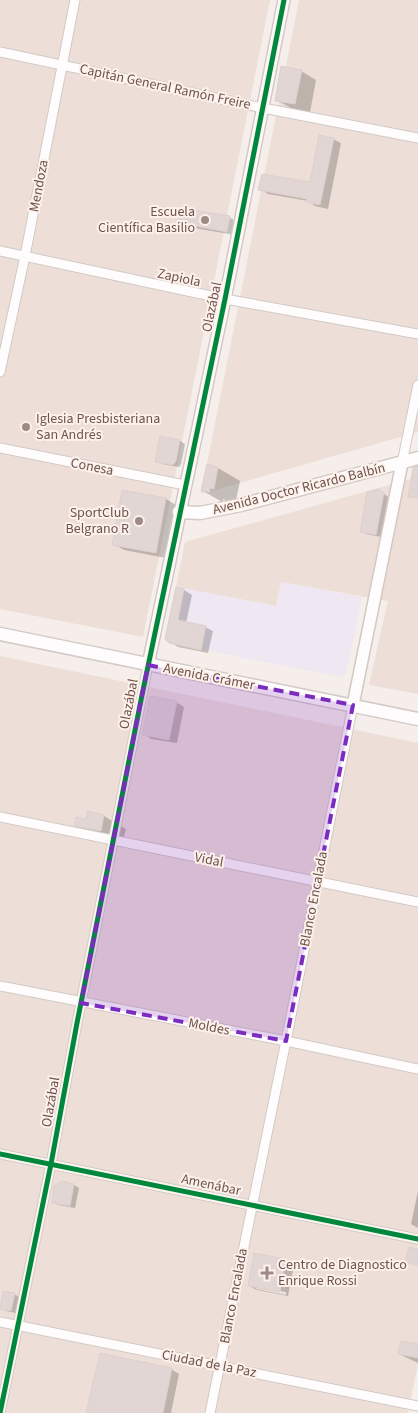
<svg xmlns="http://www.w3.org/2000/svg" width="418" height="1413" font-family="'Source Sans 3',sans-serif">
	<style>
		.residential { fill: #eddfd8 }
		.education { fill: #efe7f1 }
		.shadow { fill: #0003; fill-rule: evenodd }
		.building { fill: #e1d6d3; stroke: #ddd0cd }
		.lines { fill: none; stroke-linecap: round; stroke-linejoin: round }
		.minor-casing { stroke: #d2c9c5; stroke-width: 11 }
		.tertiary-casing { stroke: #d2c9c5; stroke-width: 14 }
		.secondary-casing { stroke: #d4cac6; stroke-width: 15 }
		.minor { stroke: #fefcfc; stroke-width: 9 }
		.tertiary { stroke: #fefcfc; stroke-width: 11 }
		.secondary { stroke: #fefcfc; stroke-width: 12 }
		.cycleway-casing { stroke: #fdf2eb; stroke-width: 8 }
		.cycleway { stroke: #00873e; stroke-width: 5 }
		.marked { fill: #7b2cbf; fill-opacity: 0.2; stroke: #7b2cbf; stroke-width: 4; stroke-dasharray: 10 6; stroke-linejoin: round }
		.poi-dot { fill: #9e8985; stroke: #fdf2eb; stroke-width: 2 }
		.labels { text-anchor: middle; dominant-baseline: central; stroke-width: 4; stroke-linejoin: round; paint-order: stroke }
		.street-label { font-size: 14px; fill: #6f524e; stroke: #fdf2eb }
		.poi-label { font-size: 14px; fill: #6f524e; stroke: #fdf2eb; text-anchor: end }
	</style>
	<rect width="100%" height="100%" fill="#f5eeea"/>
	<path class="residential" d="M 0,0 L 270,0 L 143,637 L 0,609 Z
		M 299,0 L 418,0 L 418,432 L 201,494 Z
		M 418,477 L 418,694 L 369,685 L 388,601 L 281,582 L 276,606 L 176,587 L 185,542 Z
		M 0,656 L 418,743 L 418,1363 L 408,1413 L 0,1413 Z"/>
	<path class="education" d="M 281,582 L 362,597 L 346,674 L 341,677 L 169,643 L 165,639 L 176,587 L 276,606 Z"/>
	<path class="shadow" d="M 301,71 L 316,80 L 310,112 L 291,108 L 276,100 Z
		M 333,139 L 341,143 L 328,209 L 315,206 L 308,201 L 268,194 L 260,189 L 311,184 Z
		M 229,217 L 237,222 L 235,235 L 188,227 L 181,222 Z
		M 161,438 L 180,441 L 185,444 L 181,464 L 179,467 L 162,464 L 157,461 Z
		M 208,466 L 218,468 L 240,481 L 236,500 L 232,500 L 231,504 L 223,499 L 223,502 L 226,503 L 224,503 L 203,491 Z
		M 379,490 L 388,497 L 381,537 L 366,534 L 361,531 Z
		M 166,499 L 176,505 L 166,558 L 124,550 L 114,544 Z
		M 177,588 L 184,590 L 192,595 L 186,623 L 205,627 L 213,631 L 208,653 L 178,647 L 170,642 Z
		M 176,702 L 184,707 L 177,743 L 151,739 L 144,734 Z
		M 88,813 L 104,816 L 126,829 L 122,843 L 97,837 L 76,825 L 86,820 Z
		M 74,1185 L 79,1188 L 75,1208 L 58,1205 L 53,1202 Z
		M 418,1191 L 418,1228 L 411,1224 Z
		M 255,1254 L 286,1260 L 294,1265 L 288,1296 L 257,1290 L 249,1286 ZM 256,1286 L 286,1292 L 286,1295 L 256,1289 Z
		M 14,1294 L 19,1297 L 16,1313 L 6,1311 L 1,1308 Z
		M 418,1346 L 418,1363 L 399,1354 Z
		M 171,1369 L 179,1374 L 171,1413 L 87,1413 Z"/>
	<path class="building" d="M 281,66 L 302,70 L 295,104 L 275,101 Z
		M 319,135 L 334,138 L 320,205 L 306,202 L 307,199 L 258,190 L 262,174 L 310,182 Z
		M 182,208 L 230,216 L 227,232 L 179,223 Z
		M 160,436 L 180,440 L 176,461 L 173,465 L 155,462 Z
		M 207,464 L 218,467 L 214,489 L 210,488 L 210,492 L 201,491 Z
		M 418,466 L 418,498 L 408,497 L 413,468 Z
		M 379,489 L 384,493 L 376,535 L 360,532 L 367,492 Z
		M 122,490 L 166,498 L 156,553 L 112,545 Z
		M 176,587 L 184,589 L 178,620 L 206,626 L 201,650 L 169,643 L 165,639 Z
		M 150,696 L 177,701 L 169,740 L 142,735 Z
		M 87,811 L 104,815 L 101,831 L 74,826 L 76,817 L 86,819 Z
		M 62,1181 L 74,1184 L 70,1206 L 52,1203 L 54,1186 Z
		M 409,1247 L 418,1249 L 418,1265 L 405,1262 Z
		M 254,1253 L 286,1259 L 280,1292 L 248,1286 Z
		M 3,1291 L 15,1293 L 11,1311 L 0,1309 Z
		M 401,1341 L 418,1344 L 418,1358 L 398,1354 Z
		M 100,1353 L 172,1368 L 163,1413 L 86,1413 Z"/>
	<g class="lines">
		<g class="minor-casing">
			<path id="minor" d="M 0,52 L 263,108 L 418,138
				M 0,251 L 225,299 L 418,334
				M 0,372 L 25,256 L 75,0
				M 0,448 L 185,485
				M 402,463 L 418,385
				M 0,817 L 418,902
				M 0,986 L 286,1041 L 418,1069
				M 0,1154 L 418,1239
				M 0,1322 L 418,1406
				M 0,1413 L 51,1164 L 77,1023 L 148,665
				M 210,1413 L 286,1041 L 353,705"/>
		</g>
		<g class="tertiary-casing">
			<path id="tertiary" d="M 148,665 L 225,299 L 284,0
				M 353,705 L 402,463"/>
		</g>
		<g class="secondary-casing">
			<path id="secondary" d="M 179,512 L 200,513 L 241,505 L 418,458
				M 0,634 L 418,719"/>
		</g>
		<use href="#minor" class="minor"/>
		<use href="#tertiary" class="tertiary"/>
		<use href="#secondary" class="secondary"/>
		<g class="cycleway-casing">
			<path id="cycleway" d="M 0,1154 L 418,1239
				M 0,1413 L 51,1164 L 77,1023 L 142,695 L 225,299 L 284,0"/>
		</g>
		<use href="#cycleway" class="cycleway"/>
	</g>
	<path class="marked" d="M 148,665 L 353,705 L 286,1041 L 81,1003 Z"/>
	<g class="poi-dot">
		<circle cx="205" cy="220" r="5"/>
		<circle cx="26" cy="427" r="5"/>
		<circle cx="139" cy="521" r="5"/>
		<path d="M264.5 1265.5h5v5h5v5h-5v5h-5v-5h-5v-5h5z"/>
	</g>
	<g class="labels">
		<g class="street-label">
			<text transform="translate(165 87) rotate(12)">Capitán General Ramón Freire</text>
			<text transform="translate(39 186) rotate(-79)">Mendoza</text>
			<text transform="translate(179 278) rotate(12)">Zapiola</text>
			<text transform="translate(212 307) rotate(-78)">Olazábal</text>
			<text transform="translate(92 467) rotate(11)">Conesa</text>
			<text transform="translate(299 489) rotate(-14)">Avenida Doctor Ricardo Balbín</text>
			<text transform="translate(209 677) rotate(11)">Avenida Crámer</text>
			<text transform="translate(129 704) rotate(-79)">Olazábal</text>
			<text transform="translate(209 860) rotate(11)">Vidal</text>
			<text transform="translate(314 899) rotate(-79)">Blanco Encalada</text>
			<text transform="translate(209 1027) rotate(11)">Moldes</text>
			<text transform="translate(51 1102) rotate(-80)">Olazábal</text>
			<text transform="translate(211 1185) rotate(12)">Amenábar</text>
			<text transform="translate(234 1296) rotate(-79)">Blanco Encalada</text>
			<text transform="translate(209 1364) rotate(11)">Ciudad de la Paz</text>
		</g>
		<g class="poi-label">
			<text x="195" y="212">Escuela<tspan x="195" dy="16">Científica Basilio</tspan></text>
			<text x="36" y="419" text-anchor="start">Iglesia Presbisteriana<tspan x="36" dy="16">San Andrés</tspan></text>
			<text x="129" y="513">SportClub<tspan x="129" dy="16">Belgrano R</tspan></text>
			<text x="278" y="1265" text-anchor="start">Centro de Diagnostico<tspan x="278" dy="16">Enrique Rossi</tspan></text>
		</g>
	</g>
</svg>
